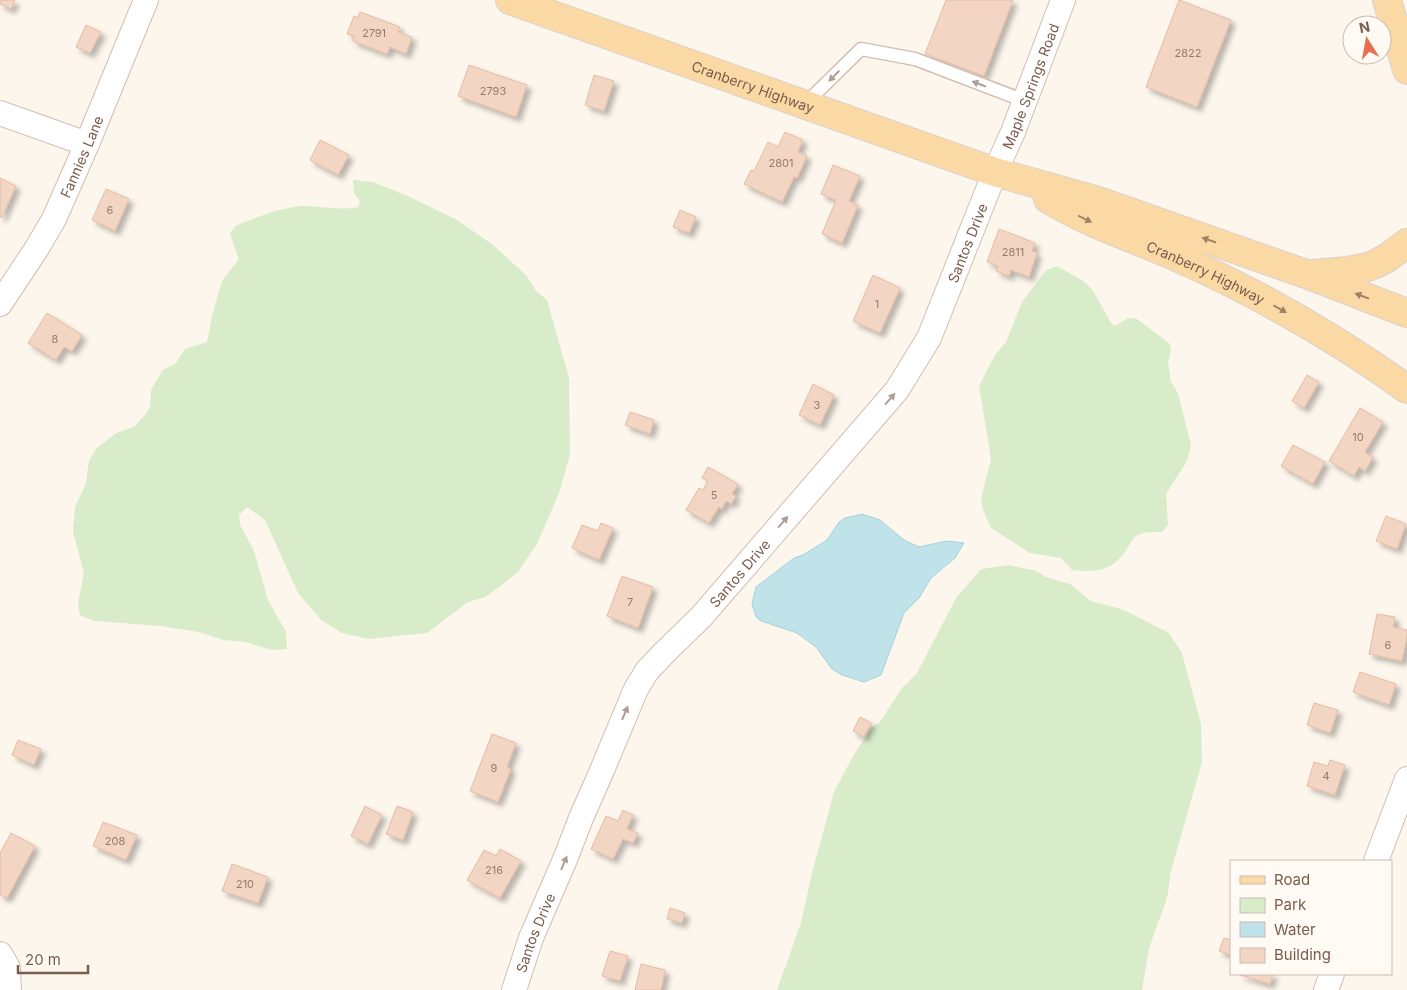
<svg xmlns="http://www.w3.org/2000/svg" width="1407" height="990" font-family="Inter,sans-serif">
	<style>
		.green { fill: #d8ecc9 }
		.water { fill: #bfe3e8; stroke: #a5d3da }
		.building { fill: #f3d5c3; stroke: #e6bba3; filter: url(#shadow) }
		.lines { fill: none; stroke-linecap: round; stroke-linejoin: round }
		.service-casing { stroke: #d1beb0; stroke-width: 15 }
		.minor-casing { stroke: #d1beb0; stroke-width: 26 }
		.primary-casing { stroke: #dad1cd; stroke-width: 30 }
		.service { stroke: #fff; stroke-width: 12 }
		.minor { stroke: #fff; stroke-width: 24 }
		.primary { stroke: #fbd9a5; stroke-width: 28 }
		.oneway { fill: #af9d94 }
		.oneway2 { fill: #a18267 }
		.labels { text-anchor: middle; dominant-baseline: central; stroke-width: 4; stroke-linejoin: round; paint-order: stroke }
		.number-label { font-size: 11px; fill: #987a6a }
		.street-label { font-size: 14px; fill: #7a5c4d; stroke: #fffaf3 }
	</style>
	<defs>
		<filter id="shadow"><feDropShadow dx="4.5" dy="4.5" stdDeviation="2.5" flood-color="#0004"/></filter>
	</defs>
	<rect width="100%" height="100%" fill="#fdf6ec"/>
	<path class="green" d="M 353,180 L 373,182 L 408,196 L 457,220 L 493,245 L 526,275 L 536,291 L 547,300 L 569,378 L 570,455 L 559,493 L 537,544 L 518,572 L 499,587 L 485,597 L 468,602 L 427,633 L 368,639 L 342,633 L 321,620 L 298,593 L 265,520 L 247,507 L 239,515 L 240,525 L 254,551 L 268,600 L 286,632 L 287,649 L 272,650 L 245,642 L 223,640 L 199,632 L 161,626 L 95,621 L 80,615 L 78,603 L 84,573 L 73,532 L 75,507 L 86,483 L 89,461 L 96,449 L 116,433 L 134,427 L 145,415 L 150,407 L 151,390 L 163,370 L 176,363 L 185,349 L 207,342 L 212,316 L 222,281 L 239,259 L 230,234 L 235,226 C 255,218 281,207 303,206 C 323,206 337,211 358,207 L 360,202 L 354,192 Z
		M 1057,266 L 1082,280 L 1092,289 L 1111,323 L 1115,326 L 1128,318 L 1137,319 L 1169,343 L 1171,349 L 1168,363 L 1171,382 L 1178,393 L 1191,445 L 1187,461 L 1166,494 L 1168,525 L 1162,532 C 1154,532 1142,531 1135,537 C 1129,543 1126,553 1119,559 C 1107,572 1088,572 1072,570 L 1061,558 L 1030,553 L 991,528 L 983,510 L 981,499 L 991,459 L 979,386 L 995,355 L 1006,342 L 1022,302 L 1046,270 Z
		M 1009,565 L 1036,571 L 1046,577 L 1070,584 L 1091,601 L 1124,610 L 1169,633 L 1182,653 L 1201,724 L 1202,762 L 1171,871 L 1167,898 L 1149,948 L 1142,990 L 777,990 L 801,923 L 812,873 L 834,792 L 853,756 L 872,727 L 880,722 L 902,688 L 917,673 L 956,598 L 981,569 Z"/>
	<path class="water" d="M 862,514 L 880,520 L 904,540 L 919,547 L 947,541 L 964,543 L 955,558 L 931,578 L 919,598 L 904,613 L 881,675 L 864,682 L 842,675 L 832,669 L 816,647 L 797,633 L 761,621 L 756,617 L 752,604 L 756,587 L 794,558 L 803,555 L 827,540 L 839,522 L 845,518 Z"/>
	<path class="building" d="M 0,0 L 15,0 L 11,9 L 0,4 Z
		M 946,0 L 1013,0 L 984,76 L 925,54 Z
		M 1179,0 L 1231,20 L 1197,107 L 1146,87 Z
		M 360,12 L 400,27 L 398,32 L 412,37 L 406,54 L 390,47 L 387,54 L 353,41 L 354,36 L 347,34 L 354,16 L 358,18 Z
		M 86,25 L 101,32 L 90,53 L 76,47 Z
		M 469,65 L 527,85 L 516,117 L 458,96 Z
		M 594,75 L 614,81 L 604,111 L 585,105 Z
		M 785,132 L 803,140 L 798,152 L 807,156 L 797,178 L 794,177 L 782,202 L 744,184 L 751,170 L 754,171 L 768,142 L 778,147 Z
		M 320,140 L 349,155 L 338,175 L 310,160 Z
		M 833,165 L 860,176 L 849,201 L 858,205 L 842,243 L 822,234 L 836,200 L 821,194 Z
		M 0,178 L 16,186 L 2,217 L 0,217 Z
		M 106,189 L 129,199 L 115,231 L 92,220 Z
		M 680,210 L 696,217 L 689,233 L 673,227 Z
		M 999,229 L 1035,243 L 1032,251 L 1037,253 L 1029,277 L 1011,270 L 1009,276 L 996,271 L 998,266 L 987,262 Z
		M 873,275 L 900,288 L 880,333 L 853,321 Z
		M 47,313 L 82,335 L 72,351 L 64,347 L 56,360 L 28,343 Z
		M 1307,375 L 1319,382 L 1304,408 L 1292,401 Z
		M 813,384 L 834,395 L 820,425 L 799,415 Z
		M 1360,408 L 1383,422 L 1365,452 L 1373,457 L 1365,471 L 1359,467 L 1354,476 L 1329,461 Z
		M 630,412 L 654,420 L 650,434 L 625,425 Z
		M 1293,445 L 1325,462 L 1313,484 L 1281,466 Z
		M 708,467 L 738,484 L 732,494 L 736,496 L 731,504 L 726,501 L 722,509 L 719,507 L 709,523 L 686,510 L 699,488 L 703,490 L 708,481 L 702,478 Z
		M 1386,516 L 1406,524 L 1397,549 L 1376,541 Z
		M 601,523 L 613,528 L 599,560 L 572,548 L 582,525 L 598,531 Z
		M 622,576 L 653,587 L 638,628 L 607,616 Z
		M 1377,614 L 1395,617 L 1393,627 L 1407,630 L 1407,636 L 1402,661 L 1369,654 Z
		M 1360,672 L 1396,684 L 1389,705 L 1353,692 Z
		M 1314,703 L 1338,710 L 1330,733 L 1307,725 Z
		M 860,717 L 871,723 L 864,737 L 853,731 Z
		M 492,734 L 516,743 L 507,767 L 511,769 L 498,802 L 470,791 Z
		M 18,740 L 41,749 L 34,765 L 12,755 Z
		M 1330,760 L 1345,765 L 1335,795 L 1307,786 L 1314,762 L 1328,766 Z
		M 365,806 L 382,815 L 368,844 L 351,836 Z
		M 397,806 L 413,812 L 403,840 L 386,834 Z
		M 623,810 L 633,815 L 627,829 L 638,833 L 633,843 L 623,839 L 613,859 L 591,849 L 606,816 L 618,821 Z
		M 103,822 L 137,835 L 126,860 L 93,846 Z
		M 11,833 L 35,846 L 7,898 L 0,895 L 0,853 Z
		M 500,849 L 521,861 L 500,898 L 467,880 L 484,850 L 496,856 Z
		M 232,864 L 268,877 L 258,903 L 222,891 Z
		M 670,908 L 685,913 L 682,923 L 667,919 Z
		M 1224,938 L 1231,940 L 1231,955 L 1219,951 Z
		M 610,951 L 628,956 L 620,981 L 602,976 Z
		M 641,964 L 665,970 L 661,990 L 635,990 Z
		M 1240,974 L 1273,974 L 1270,984 L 1240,975 Z"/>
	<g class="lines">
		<g class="service-casing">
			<path id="service" d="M 805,104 L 861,49 L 915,59 L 1025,101"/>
		</g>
		<g class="minor-casing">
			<g id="minor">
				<path d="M 0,113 L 87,144"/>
				<path id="s1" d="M 0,304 L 37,248 L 54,219 L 87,144 L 146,0"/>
				<path d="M 1376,861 L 1407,779"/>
				<path d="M 0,954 L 8,968 L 9,990"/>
				<path id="s2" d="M 514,990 L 531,938 L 566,857 L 581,818 L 600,775 L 636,689 L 647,671 L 664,653 L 701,617 L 897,390 L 929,338 L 995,172 L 1013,132 L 1063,0"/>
				<path d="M 1326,990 L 1332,974"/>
			</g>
		</g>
		<g class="primary-casing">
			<g id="primary">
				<path id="s3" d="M 510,0 L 995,172 L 1098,201 L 1306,274 L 1407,313"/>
				<path d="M 1387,0 L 1407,70"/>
				<path id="s4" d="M 1048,199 C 1062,207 1077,215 1092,222 C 1124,236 1158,248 1190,263 C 1266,298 1339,340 1407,389"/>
				<path d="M 1314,274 C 1333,272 1355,272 1373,265 C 1386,260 1397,251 1407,243"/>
			</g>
		</g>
		<use href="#service" class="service"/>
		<use href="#minor" class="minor"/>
		<use href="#primary" class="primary"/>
	</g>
	<defs><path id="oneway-solid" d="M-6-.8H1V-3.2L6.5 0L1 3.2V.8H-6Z" transform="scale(1.25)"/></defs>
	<g class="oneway">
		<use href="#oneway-solid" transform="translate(834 76) rotate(135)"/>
		<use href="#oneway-solid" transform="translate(979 84) rotate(-159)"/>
		<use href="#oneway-solid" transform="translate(890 399) rotate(-49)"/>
		<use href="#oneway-solid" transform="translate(783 522) rotate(-49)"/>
		<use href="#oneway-solid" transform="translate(625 713) rotate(-67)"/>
		<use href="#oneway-solid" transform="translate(564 863) rotate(-67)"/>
	</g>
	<g class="oneway2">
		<use href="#oneway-solid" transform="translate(1085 219) rotate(26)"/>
		<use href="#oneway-solid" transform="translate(1209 240) rotate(-161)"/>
		<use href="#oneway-solid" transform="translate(1362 296) rotate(-159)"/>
		<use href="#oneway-solid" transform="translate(1280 309) rotate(29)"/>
	</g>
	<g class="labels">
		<g class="number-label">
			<text x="374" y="33">2791</text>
			<text x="1188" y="53">2822</text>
			<text x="493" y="91">2793</text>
			<text x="781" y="163">2801</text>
			<text x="110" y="210">6</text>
			<text x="1013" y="252">2811</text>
			<text x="877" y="304">1</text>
			<text x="55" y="339">8</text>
			<text x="817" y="405">3</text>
			<text x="1358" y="437">10</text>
			<text x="714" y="495">5</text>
			<text x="630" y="602">7</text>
			<text x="1388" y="645">6</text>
			<text x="494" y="768">9</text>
			<text x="1326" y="776">4</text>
			<text x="115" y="841">208</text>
			<text x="494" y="870">216</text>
			<text x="245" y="884">210</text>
		</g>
		<g class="street-label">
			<text stroke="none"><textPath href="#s3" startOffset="258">Cranberry Highway</textPath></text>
			<text stroke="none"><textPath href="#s2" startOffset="1055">Maple Springs Road</textPath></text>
			<text stroke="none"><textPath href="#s1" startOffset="169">Fannies Lane</textPath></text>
			<text stroke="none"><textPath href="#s2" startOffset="886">Santos Drive</textPath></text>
			<text stroke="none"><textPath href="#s4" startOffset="174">Cranberry Highway</textPath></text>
			<text stroke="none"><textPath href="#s2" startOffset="481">Santos Drive</textPath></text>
			<text stroke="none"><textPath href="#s2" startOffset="61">Santos Drive</textPath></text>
		</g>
	</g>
	<rect x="1230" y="860" width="162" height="115" fill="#fffaf3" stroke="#cabbb1"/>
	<rect x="1240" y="876" width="25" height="8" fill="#fbd9a5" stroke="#cabbb1"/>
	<text x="1274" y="885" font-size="15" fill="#7a5c4d">Road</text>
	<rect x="1240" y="898" width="25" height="15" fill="#d8ecc9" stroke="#cabbb1"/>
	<text x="1274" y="910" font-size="15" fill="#7a5c4d">Park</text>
	<rect x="1240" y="922" width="25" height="15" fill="#bfe3e8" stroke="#cabbb1"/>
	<text x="1274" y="935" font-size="15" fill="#7a5c4d">Water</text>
	<rect x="1240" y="948" width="25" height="15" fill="#f3d5c3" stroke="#cabbb1"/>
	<text x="1274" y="960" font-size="15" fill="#7a5c4d">Building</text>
	<g transform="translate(1367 40) rotate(349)"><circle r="24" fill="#fffaf3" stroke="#cabbb1"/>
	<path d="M0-4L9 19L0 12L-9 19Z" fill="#e76f51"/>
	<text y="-8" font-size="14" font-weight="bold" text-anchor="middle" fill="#7a5c4d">N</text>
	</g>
	<path d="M18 965v8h70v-8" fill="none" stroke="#7a5c4d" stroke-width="2.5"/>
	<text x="25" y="965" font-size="15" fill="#7a5c4d" stroke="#fffaf3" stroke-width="4" paint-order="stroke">20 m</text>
</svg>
